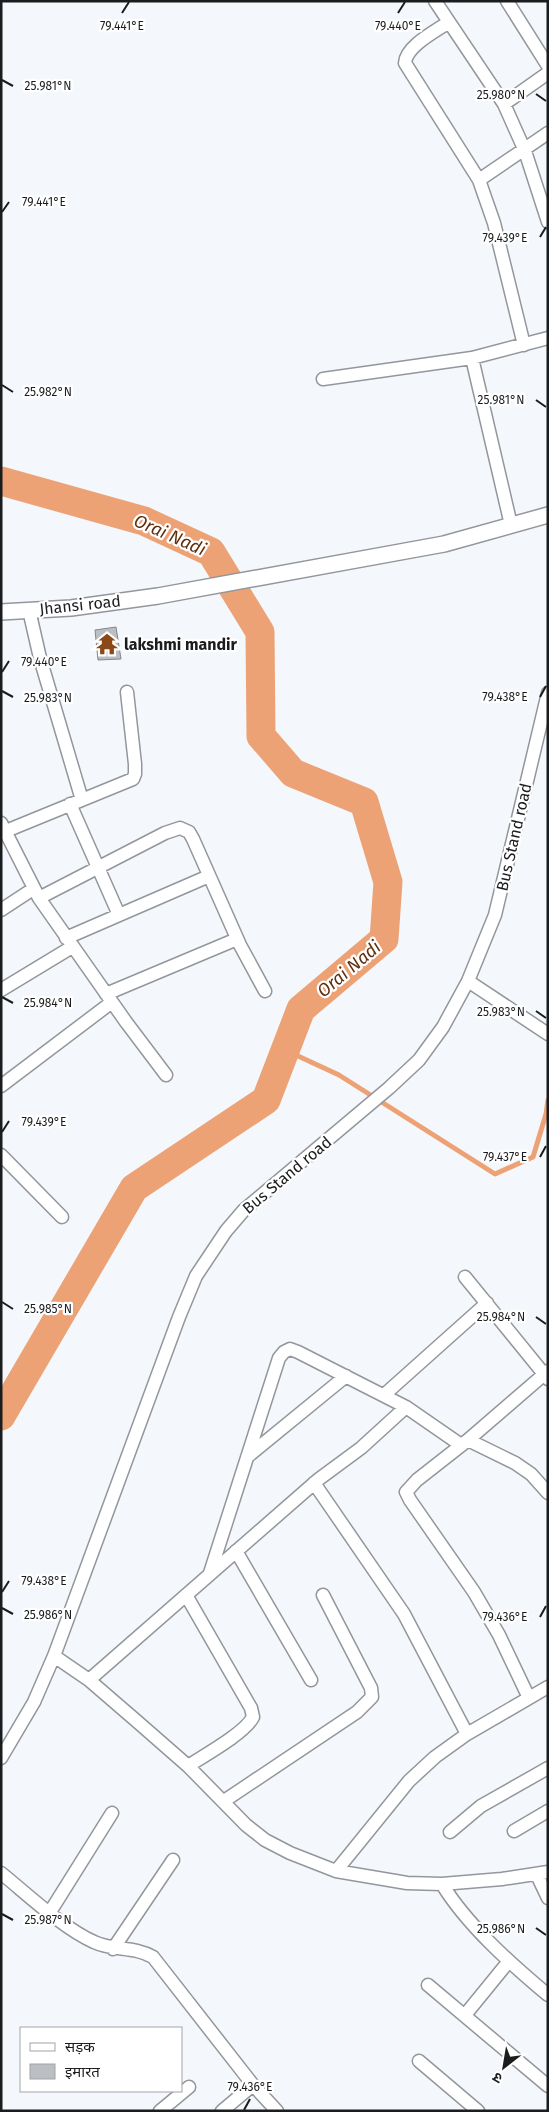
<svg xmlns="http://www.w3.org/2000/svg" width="549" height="2112" font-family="'Fira Sans','Noto Sans Devanagari',sans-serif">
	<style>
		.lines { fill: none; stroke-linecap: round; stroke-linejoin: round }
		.stream { stroke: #eda276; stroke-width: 5 }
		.river { stroke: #eda276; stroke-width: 29 }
		.building { fill: #bbbec2; stroke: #84868a }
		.minor-casing { stroke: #93969a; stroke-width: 15 }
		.tertiary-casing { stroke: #93969a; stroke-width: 18 }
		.minor { stroke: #fff; stroke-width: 12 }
		.tertiary { stroke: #fff; stroke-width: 15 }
		.ticks { fill: none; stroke: #1b1c1d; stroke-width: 2 }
		.labels { text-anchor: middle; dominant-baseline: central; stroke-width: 4.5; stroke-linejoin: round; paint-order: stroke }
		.street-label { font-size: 16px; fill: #1b1c1d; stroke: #fff }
		.poi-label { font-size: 16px; font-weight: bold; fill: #1b1c1d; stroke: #fff; text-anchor: start }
		.water-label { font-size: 18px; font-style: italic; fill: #5f300e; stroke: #fff }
		.ticks-label { font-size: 12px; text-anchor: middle; fill: #1b1c1d; stroke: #fff; stroke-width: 4.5; stroke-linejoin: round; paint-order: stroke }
	</style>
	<rect width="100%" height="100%" fill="#f4f8fc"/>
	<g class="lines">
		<path class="stream" d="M 285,1050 L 339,1075 L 495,1174 L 533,1157 L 546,1114 L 548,1100"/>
		<path class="river" d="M 1,481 L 144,521 L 211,552 L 260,632 L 261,736 L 293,773 L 364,802 L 388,882 L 384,939 L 301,1009 L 266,1100 L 134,1188 L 1,1416"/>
	</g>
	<path class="building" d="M 116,627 L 121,659 L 98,660 L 95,630 Z"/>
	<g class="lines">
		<g class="minor-casing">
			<path id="minor" d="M 435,1 L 504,104 L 525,151 L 548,222
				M 507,1 L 548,66
				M 449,22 C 436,31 406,46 405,63 L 479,180 L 494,223 L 524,345
				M 504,104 L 548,73
				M 479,180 L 548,133
				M 472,358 L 511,525
				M 323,379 L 472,358 L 548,338
				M 29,610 L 40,658 L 82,800
				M 70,804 L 119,915
				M 1,823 L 39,898 L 126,1022 L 166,1075
				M 1,833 L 133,779 L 135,774 L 135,764 L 127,692
				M 39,898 L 165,833 L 180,828 L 189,832 L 193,839 L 240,945 L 265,991
				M 1,910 L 33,889
				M 66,938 L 209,876
				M 468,981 L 548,1034
				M 1,990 L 72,947
				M 106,994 L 237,939
				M 1,1086 L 112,1002
				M 1,1155 L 62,1217
				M 465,1277 L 548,1379
				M 384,1395 L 487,1303
				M 468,1440 L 515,1463 L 531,1474 L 548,1493
				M 247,1457 L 346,1376
				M 314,1483 L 404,1614 L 467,1734
				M 236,1551 L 311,1680
				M 210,1573 L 279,1358 L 284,1352 L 290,1349 L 298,1352 L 406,1407 L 461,1445
				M 186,1595 L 251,1708 L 253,1717 C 245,1733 205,1755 188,1766
				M 54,1656 L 89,1680 L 140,1724 L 188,1766 L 246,1825 L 265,1840 L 290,1853 L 336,1871 L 407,1883 L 442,1884 L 502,1879 L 548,1872
				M 89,1680 L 319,1479 L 361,1448 L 406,1407
				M 529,1698 L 499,1635 L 474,1592 L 410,1500 L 406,1492 L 417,1480 L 468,1440 L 548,1371
				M 1,1758 L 34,1702 L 54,1656 L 179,1317 L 196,1276 L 226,1231 L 244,1210 L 389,1088 L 419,1060 L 443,1027 L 468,981 L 495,915 L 548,693
				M 224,1801 L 357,1712 L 372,1697 L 371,1688 L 323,1595
				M 514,1831 L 548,1811
				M 450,1832 L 481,1806 L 548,1768
				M 336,1871 L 409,1781 L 435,1757 L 467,1734 L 548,1687
				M 1,1873 C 27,1894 64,1929 94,1942 C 113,1951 134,1946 153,1957 L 253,2085 L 277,2111
				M 537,1875 L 548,1898
				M 442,1884 C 467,1925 511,1964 548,1995
				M 50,1912 L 112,1813
				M 113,1949 L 173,1860
				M 428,1985 L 548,2086
				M 465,2015 L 509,1961
				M 419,2061 L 478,2111
				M 160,2111 L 189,2087
				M 222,2111 L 253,2085"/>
		</g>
		<g class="tertiary-casing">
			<path id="tertiary" d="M 1,612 L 71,608 L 158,596 L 444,544 L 548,515"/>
		</g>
		<use href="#minor" class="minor"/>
		<use href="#tertiary" class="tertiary"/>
	</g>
	<path class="ticks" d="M 122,13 L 129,2M 398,13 L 405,2M 2,80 L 13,86M 536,94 L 546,101M 2,212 L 9,202M 540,237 L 546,227M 2,385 L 13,392M 536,400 L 546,407M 2,672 L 9,661M 2,691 L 13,697M 540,697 L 546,686M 2,997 L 13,1003M 536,1011 L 546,1018M 2,1132 L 9,1121M 540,1157 L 546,1146M 2,1302 L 13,1309M 536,1317 L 546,1324M 2,1592 L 9,1581M 2,1608 L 13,1614M 540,1617 L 546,1606M 2,1914 L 13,1920M 536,1928 L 546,1935M 244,2110 L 250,2099"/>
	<defs>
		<g id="temple-bare" transform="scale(1.725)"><path d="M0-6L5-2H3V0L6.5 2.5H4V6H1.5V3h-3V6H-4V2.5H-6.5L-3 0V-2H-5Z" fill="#8b4819" stroke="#fff" stroke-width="2.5" paint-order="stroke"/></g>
	</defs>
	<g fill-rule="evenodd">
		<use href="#temple-bare" x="107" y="644"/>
	</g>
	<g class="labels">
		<g class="street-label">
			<text transform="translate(80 605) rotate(-6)">Jhansi road</text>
			<text transform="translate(514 837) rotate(-77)">Bus Stand road</text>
			<text transform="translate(287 1175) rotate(-40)">Bus Stand road</text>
		</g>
		<g class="poi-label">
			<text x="124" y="644">lakshmi mandir</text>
		</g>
		<g class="water-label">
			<text transform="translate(170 535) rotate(24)">Orai Nadi</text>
			<text transform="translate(349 969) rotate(-40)">Orai Nadi</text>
		</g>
	</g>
	<g class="ticks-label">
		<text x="122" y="30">79.441°E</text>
		<text x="398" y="30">79.440°E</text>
		<text x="48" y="90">25.981°N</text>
		<text x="501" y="99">25.980°N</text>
		<text x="44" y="206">79.441°E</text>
		<text x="505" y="242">79.439°E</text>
		<text x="48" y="396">25.982°N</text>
		<text x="501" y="404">25.981°N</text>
		<text x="44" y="666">79.440°E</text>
		<text x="505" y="701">79.438°E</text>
		<text x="48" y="702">25.983°N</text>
		<text x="48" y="1007">25.984°N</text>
		<text x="501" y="1016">25.983°N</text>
		<text x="44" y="1126">79.439°E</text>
		<text x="505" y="1161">79.437°E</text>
		<text x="48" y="1313">25.985°N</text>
		<text x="501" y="1321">25.984°N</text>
		<text x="44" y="1585">79.438°E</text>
		<text x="48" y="1619">25.986°N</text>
		<text x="505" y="1621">79.436°E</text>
		<text x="48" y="1924">25.987°N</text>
		<text x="501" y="1933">25.986°N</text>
		<text x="250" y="2091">79.436°E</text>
	</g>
	<rect width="549" height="2112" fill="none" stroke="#1b1c1d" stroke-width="5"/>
	<rect x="20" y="2027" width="162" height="65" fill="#ffffff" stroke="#a4a4a5"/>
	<rect x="30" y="2043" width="25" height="8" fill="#ffffff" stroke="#a4a4a5"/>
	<text x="65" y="2052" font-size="15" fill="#1b1c1d">सड़क</text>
	<rect x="30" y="2064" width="25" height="15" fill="#bbbec2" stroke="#a4a4a5"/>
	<text x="65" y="2077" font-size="15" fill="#1b1c1d">इमारत</text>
	<g transform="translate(504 2067) rotate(211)" stroke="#ffffff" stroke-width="4" paint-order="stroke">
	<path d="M0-4L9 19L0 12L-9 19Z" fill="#1b1c1d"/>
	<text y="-8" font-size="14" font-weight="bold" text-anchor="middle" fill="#1b1c1d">उ</text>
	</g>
</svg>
